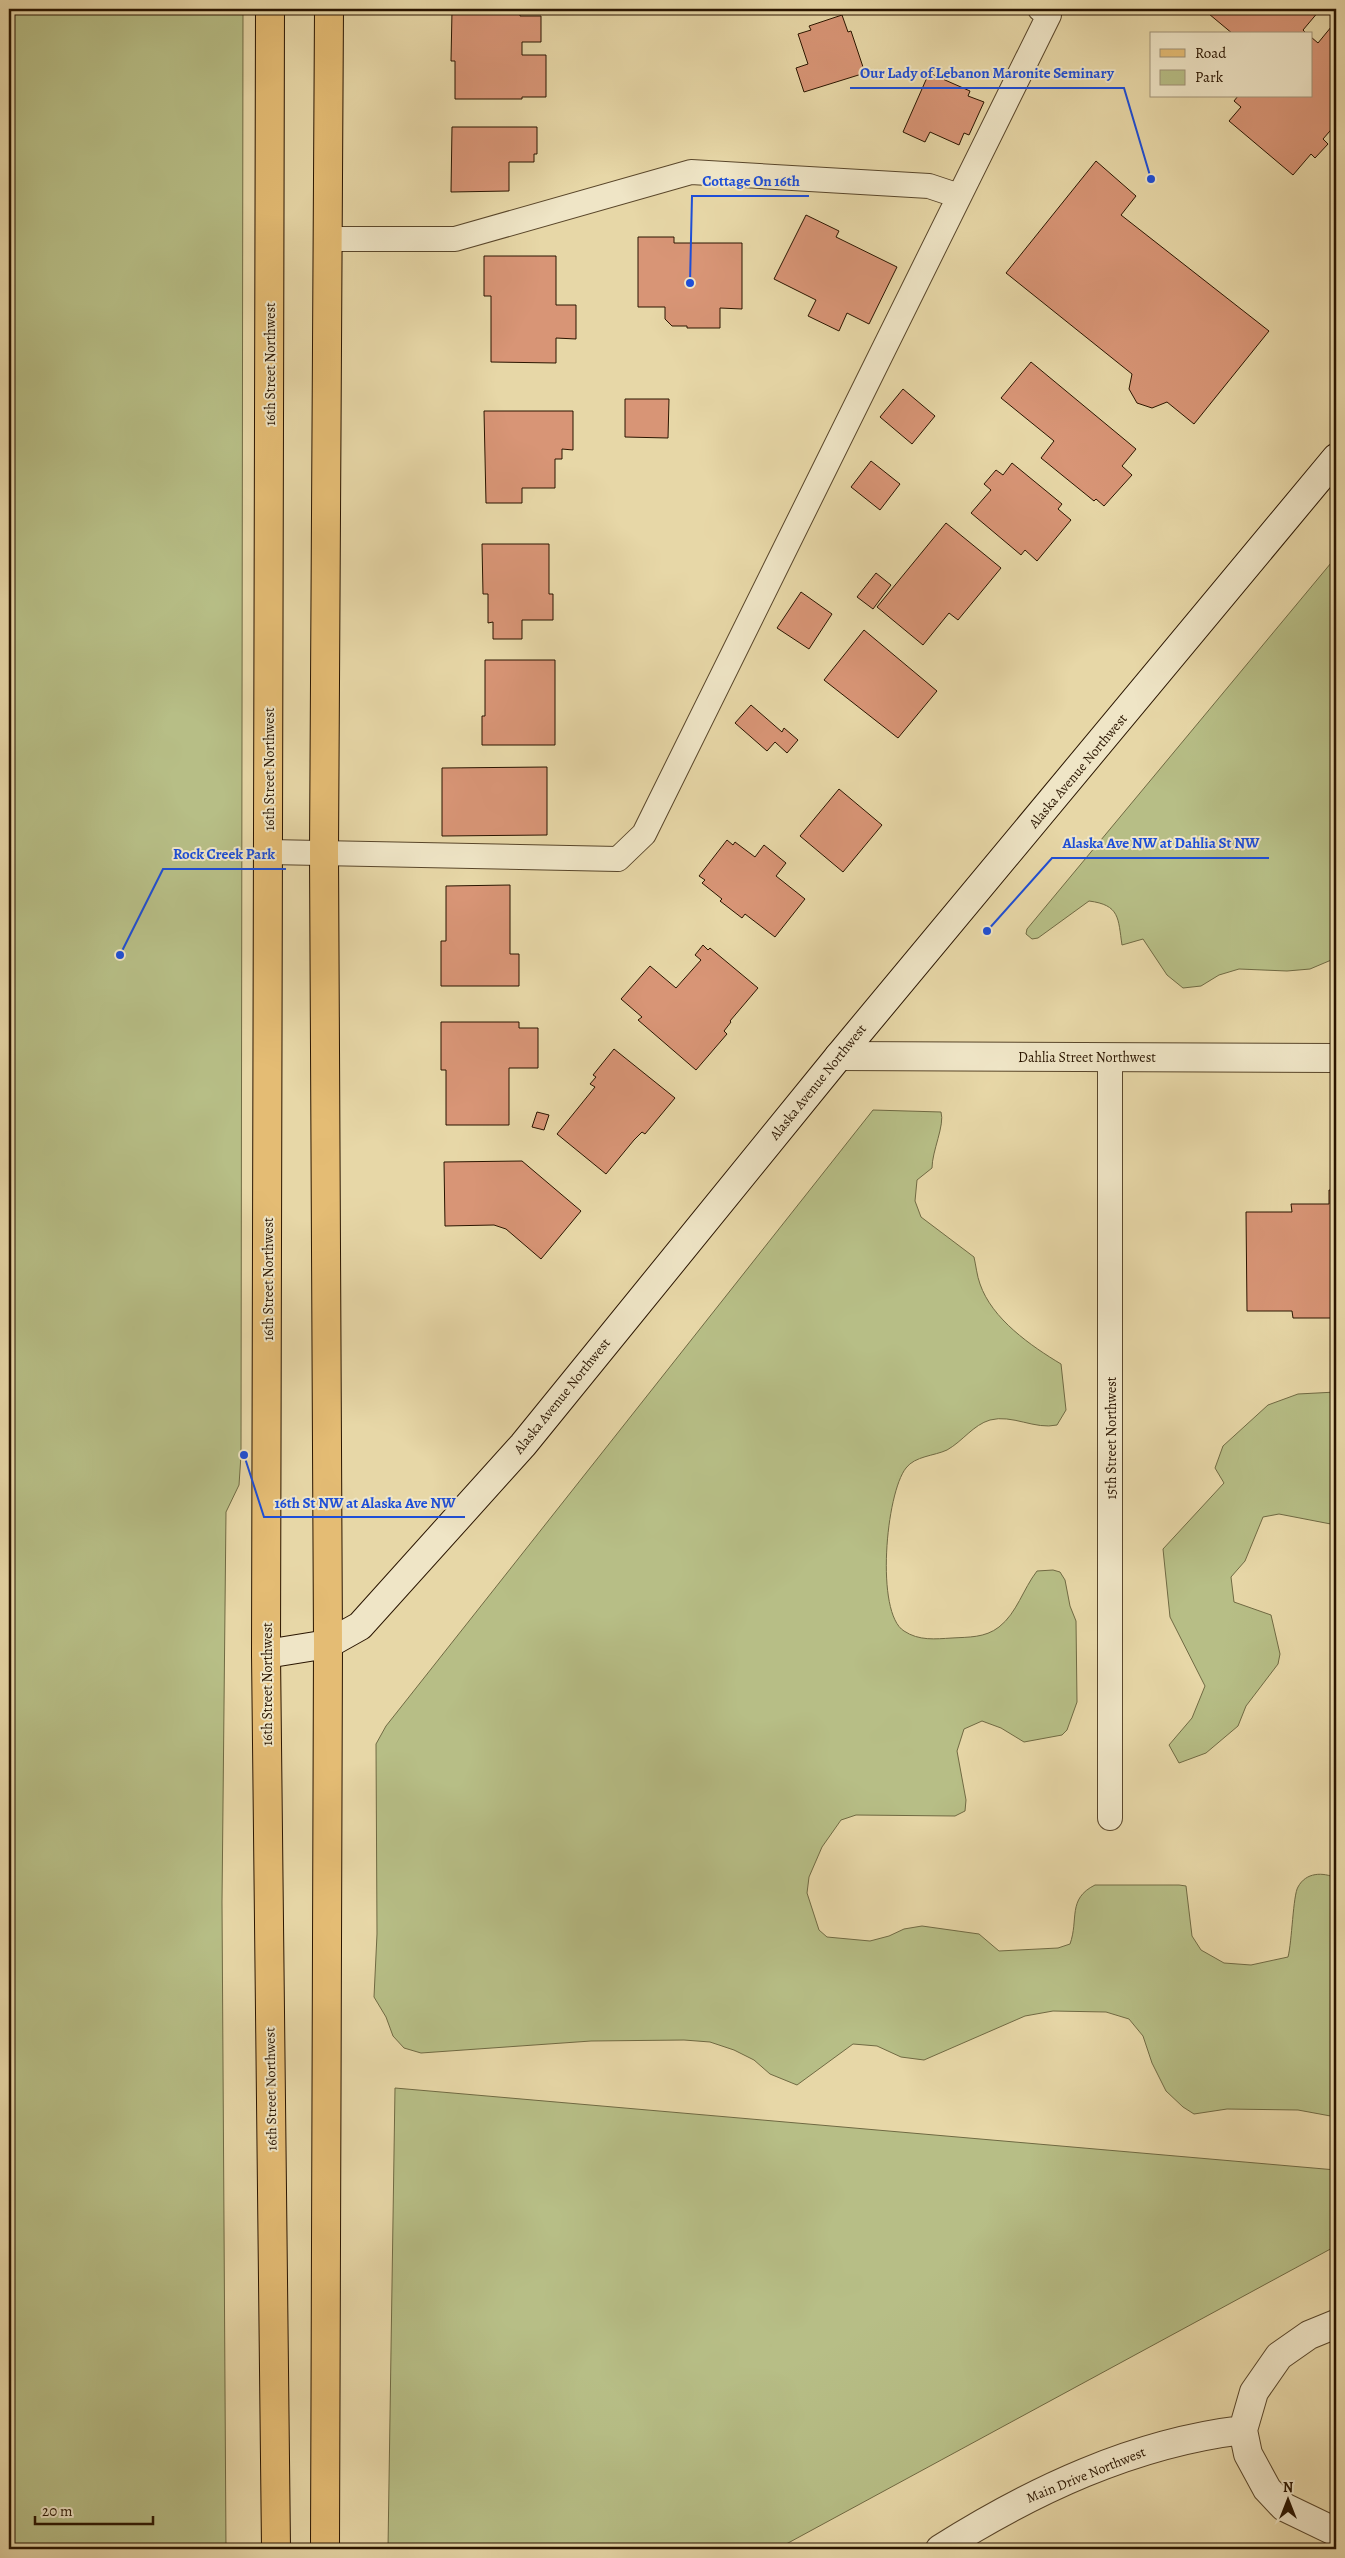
<svg xmlns="http://www.w3.org/2000/svg" width="1345" height="2558" font-family="Alegreya,serif">
	<style>
		.green { fill: #b7be86; stroke: #706a43 }
		.building { fill: #d89576; stroke: #2a1500 }
		.lines { fill: none; stroke-linecap: round; stroke-linejoin: round }
		.service-casing { stroke: #59462a; stroke-width: 26 }
		.minor-casing { stroke: #59462a; stroke-width: 30 }
		.secondary-casing { stroke: #2a1500; stroke-width: 30 }
		.primary-casing { stroke: #2a1500; stroke-width: 30 }
		.service { stroke: #efe5c6; stroke-width: 24 }
		.minor { stroke: #efe5c6; stroke-width: 28 }
		.secondary { stroke: #efe5c6; stroke-width: 28 }
		.primary { stroke: #e4bc74; stroke-width: 28 }
		.labels { text-anchor: middle; dominant-baseline: central; stroke-width: 4; stroke-linejoin: round; paint-order: stroke }
		.street-label { font-size: 14px; fill: #2a1500; stroke: #efe5c6 }
		.leader { fill: none; stroke: #1d4ed8; stroke-width: 2 }
		.callout-dot { fill: #1d4ed8; stroke: #efe5c6; stroke-width: 2 }
		.callout-label { font-size: 15px; text-anchor: middle; font-weight: bold; fill: #1d4ed8; stroke: #efe5c6; stroke-width: 4; stroke-linejoin: round; paint-order: stroke }
	</style>
	<rect width="100%" height="100%" fill="#e7d7a7"/>
	<filter id="stains"><feTurbulence type="fractalNoise" baseFrequency=".004" numOctaves="4"/><feColorMatrix values="0 0 0 0 .2 0 0 0 0 .09 0 0 0 0 .02 0 0 0 .5 -.17"/></filter>
	<radialGradient id="worn" r=".72"><stop offset=".6" stop-color="#630" stop-opacity="0"/><stop offset="1" stop-color="#630" stop-opacity=".3"/></radialGradient>
	<path class="green" d="M 9,9 L 243,9 L 241,1455 L 239,1485 L 226,1512 L 222,1902 L 226,2549 L 9,2549 Z
		M 1336,557 L 1336,958 L 1310,969 L 1287,971 L 1239,969 L 1219,975 L 1201,986 L 1183,988 L 1167,975 L 1143,939 L 1122,945 C 1118,918 1120,905 1089,901 L 1038,938 L 1032,939 L 1026,934 L 1027,929 Z
		M 873,1110 L 941,1112 C 945,1125 932,1151 932,1168 L 917,1180 L 915,1201 L 921,1217 L 974,1257 C 976,1266 977,1276 980,1284 C 992,1319 1031,1346 1061,1364 L 1066,1410 L 1057,1425 C 1035,1430 1012,1414 990,1420 C 973,1425 963,1441 947,1450 C 934,1456 915,1456 906,1468 C 886,1493 875,1613 904,1631 C 919,1641 935,1639 952,1638 C 968,1637 985,1638 999,1627 C 1017,1613 1023,1589 1037,1571 L 1053,1570 L 1060,1572 L 1065,1580 L 1070,1606 L 1076,1621 L 1077,1702 L 1067,1730 L 1062,1735 L 1024,1742 L 1001,1728 L 982,1721 L 964,1729 L 957,1751 L 966,1800 L 965,1811 L 955,1816 L 856,1815 L 841,1820 L 822,1847 L 809,1877 L 807,1893 L 819,1930 L 827,1937 L 870,1941 L 889,1936 L 904,1929 L 922,1926 L 979,1934 L 999,1951 L 1058,1948 L 1070,1944 C 1079,1919 1067,1899 1095,1885 L 1179,1885 L 1186,1886 L 1192,1936 L 1201,1950 L 1224,1963 L 1251,1965 L 1288,1957 C 1292,1942 1293,1895 1298,1887 C 1306,1872 1323,1872 1336,1878 L 1336,2117 L 1298,2110 L 1227,2109 L 1194,2114 L 1183,2107 L 1166,2091 L 1152,2063 L 1143,2036 L 1129,2019 L 1106,2012 L 1053,2011 L 1025,2016 L 924,2060 L 901,2057 L 877,2046 L 853,2044 L 797,2085 L 770,2074 L 754,2060 L 734,2050 L 710,2042 L 684,2040 L 591,2041 L 421,2053 L 404,2048 L 393,2036 L 386,2017 L 374,1997 L 377,1934 L 376,1744 L 386,1726 Z
		M 1336,1392 L 1336,1525 L 1279,1514 L 1263,1517 L 1245,1561 L 1231,1577 L 1234,1602 L 1271,1615 L 1280,1654 L 1278,1664 L 1246,1706 L 1238,1726 L 1206,1753 L 1179,1763 L 1169,1745 L 1192,1718 L 1205,1686 L 1170,1617 L 1163,1549 L 1224,1483 L 1215,1468 L 1223,1446 L 1268,1405 L 1298,1394 Z
		M 395,2088 L 1336,2170 L 1336,2246 L 777,2549 L 388,2549 Z"/>
	<path class="building" d="M 1203,9 L 1316,9 L 1319,11 L 1303,30 L 1307,34 L 1233,34 Z
		M 452,11 L 520,11 L 520,16 L 541,16 L 541,42 L 522,42 L 522,55 L 546,55 L 546,97 L 522,97 L 522,99 L 455,99 L 455,61 L 451,61 Z
		M 842,15 L 848,32 L 851,31 L 865,73 L 804,92 L 796,68 L 808,64 L 798,34 L 811,30 L 809,26 Z
		M 1336,21 L 1336,124 L 1323,139 L 1328,144 L 1315,158 L 1311,154 L 1293,175 L 1229,121 L 1241,107 L 1234,101 L 1238,96 L 1311,96 L 1311,37 L 1318,43 Z
		M 929,73 L 970,91 L 968,96 L 984,102 L 969,135 L 964,133 L 959,145 L 930,132 L 925,142 L 903,132 Z
		M 452,127 L 537,127 L 537,154 L 534,154 L 534,162 L 509,162 L 509,191 L 451,192 Z
		M 1096,161 L 1136,196 L 1121,215 L 1269,331 L 1194,424 L 1167,402 L 1152,408 L 1137,403 L 1129,389 L 1132,374 L 1006,273 Z
		M 806,215 L 839,231 L 836,237 L 897,267 L 869,324 L 847,313 L 839,331 L 808,316 L 816,300 L 774,279 Z
		M 638,237 L 674,237 L 674,243 L 742,243 L 742,309 L 720,308 L 720,328 L 687,328 L 687,326 L 672,326 L 665,319 L 665,307 L 638,307 Z
		M 484,256 L 556,256 L 556,305 L 576,305 L 576,339 L 556,338 L 556,363 L 491,362 L 491,296 L 484,296 Z
		M 1031,362 L 1136,449 L 1122,466 L 1132,475 L 1104,506 L 1096,499 L 1094,501 L 1041,458 L 1054,441 L 1001,398 Z
		M 903,389 L 935,416 L 912,444 L 880,417 Z
		M 625,399 L 669,399 L 668,438 L 625,437 Z
		M 484,411 L 573,411 L 573,450 L 562,449 L 562,459 L 555,459 L 555,488 L 522,488 L 522,503 L 486,503 Z
		M 871,461 L 900,484 L 880,510 L 851,487 Z
		M 1012,463 L 1062,504 L 1058,509 L 1071,520 L 1037,561 L 1025,550 L 1021,555 L 971,513 L 991,490 L 984,484 L 996,470 L 1003,475 Z
		M 946,523 L 1001,568 L 958,620 L 949,613 L 923,645 L 877,607 Z
		M 482,544 L 549,544 L 549,594 L 553,594 L 553,620 L 522,620 L 522,639 L 493,639 L 493,622 L 488,623 L 488,594 L 483,594 Z
		M 876,573 L 891,585 L 873,609 L 857,597 Z
		M 801,592 L 832,614 L 809,649 L 777,628 Z
		M 864,630 L 937,691 L 898,738 L 824,680 Z
		M 485,660 L 555,660 L 555,745 L 482,745 L 482,716 L 485,716 Z
		M 751,705 L 782,732 L 784,728 L 798,740 L 787,753 L 775,742 L 767,751 L 735,723 Z
		M 547,767 L 547,835 L 442,836 L 442,768 Z
		M 839,789 L 882,825 L 843,872 L 800,836 Z
		M 727,840 L 733,845 L 735,842 L 755,857 L 764,845 L 786,863 L 776,876 L 805,899 L 775,937 L 745,914 L 742,918 L 720,901 L 722,899 L 702,883 L 705,880 L 699,876 Z
		M 510,885 L 510,954 L 519,954 L 519,986 L 441,986 L 441,941 L 446,941 L 446,886 Z
		M 703,945 L 708,950 L 710,948 L 758,988 L 730,1021 L 731,1022 L 724,1031 L 727,1034 L 696,1070 L 638,1020 L 642,1017 L 621,999 L 650,966 L 676,988 L 701,960 L 695,955 Z
		M 441,1022 L 519,1022 L 519,1028 L 538,1028 L 538,1068 L 509,1068 L 509,1125 L 446,1125 L 446,1070 L 441,1070 Z
		M 614,1049 L 675,1098 L 645,1134 L 642,1132 L 634,1140 L 606,1174 L 557,1134 L 595,1087 L 590,1084 L 596,1077 L 593,1075 Z
		M 537,1112 L 549,1115 L 544,1130 L 532,1127 Z
		M 522,1161 L 581,1211 L 541,1259 L 506,1229 L 494,1225 L 445,1226 L 444,1162 Z
		M 1329,1190 L 1336,1190 L 1336,1318 L 1293,1318 L 1292,1311 L 1247,1311 L 1246,1212 L 1292,1212 L 1291,1204 L 1329,1204 Z"/>
	<g class="lines">
		<g class="service-casing">
			<path id="service" d="M 329,239 L 455,239 L 691,172 L 929,186 L 959,196
				M 269,852 L 618,859 L 644,834 L 1049,15 L 1040,9
				M 1110,1818 L 1110,1057"/>
		</g>
		<g class="minor-casing">
			<path id="minor" d="M 839,1056 L 1336,1058
				M 1336,2324 L 1309,2335 L 1279,2356 L 1254,2392 L 1243,2430 L 1248,2454 L 1267,2489 L 1284,2507 L 1336,2532
				M 940,2549 C 1032,2491 1133,2443 1243,2430"/>
		</g>
		<g class="secondary-casing">
			<path id="secondary" d="M 266,1654 L 328,1644 L 360,1626 L 523,1445 L 839,1056 L 1336,458"/>
		</g>
		<g class="primary-casing">
			<path id="primary" d="M 270,9 L 266,1654 L 276,2549
				M 325,2549 L 328,1644 L 324,852 L 329,9"/>
		</g>
		<use href="#service" class="service"/>
		<use href="#minor" class="minor"/>
		<use href="#secondary" class="secondary"/>
		<use href="#primary" class="primary"/>
	</g>
	<g class="labels">
		<g class="street-label">
			<text transform="translate(270 364) rotate(-90)">16th Street Northwest</text>
			<text transform="translate(269 769) rotate(-90)">16th Street Northwest</text>
			<text transform="translate(1078 771) rotate(-50)">Alaska Avenue Northwest</text>
			<text x="1087" y="1057">Dahlia Street Northwest</text>
			<text transform="translate(818 1082) rotate(-51)">Alaska Avenue Northwest</text>
			<text transform="translate(268 1279) rotate(-90)">16th Street Northwest</text>
			<text transform="translate(562 1396) rotate(-51)">Alaska Avenue Northwest</text>
			<text transform="translate(1111 1438) rotate(-90)">15th Street Northwest</text>
			<text transform="translate(267 1684) rotate(-90)">16th Street Northwest</text>
			<text transform="translate(271 2089) rotate(-91)">16th Street Northwest</text>
			<text transform="translate(1086 2475) rotate(-22)">Main Drive Northwest</text>
		</g>
	</g>
	<path class="leader" d="M1151 179L1124 88H850M690 283L692 196H809M987 931L1052 858H1269M120 955L163 869H286M244 1455L264 1517H465"/>
	<g class="callout-dot">
		<circle cx="1151" cy="179" r="5"/>
		<circle cx="690" cy="283" r="5"/>
		<circle cx="987" cy="931" r="5"/>
		<circle cx="120" cy="955" r="5"/>
		<circle cx="244" cy="1455" r="5"/>
	</g>
	<g class="callout-label">
		<text x="987" y="78">Our Lady of Lebanon Maronite Seminary</text>
		<text x="751" y="186">Cottage On 16th</text>
		<text x="1161" y="848">Alaska Ave NW at Dahlia St NW</text>
		<text x="224" y="859">Rock Creek Park</text>
		<text x="365" y="1508">16th St NW at Alaska Ave NW</text>
	</g>
	<rect width="1345" height="2558" fill="none" stroke="#e7d7a7" stroke-width="30"/>
	<rect x="10" y="10" width="1325" height="2538" fill="none" stroke="#2a1500" stroke-width="2.5"/>
	<rect x="15" y="15" width="1315" height="2528" fill="none" stroke="#2a1500"/>
	<rect x="1150" y="32" width="162" height="65" fill="#efe5c6" stroke="#a09277"/>
	<rect x="1160" y="49" width="25" height="8" fill="#e4bc74" stroke="#a09277"/>
	<text x="1195" y="58" font-size="15" fill="#2a1500">Road</text>
	<rect x="1160" y="70" width="25" height="15" fill="#b7be86" stroke="#a09277"/>
	<text x="1195" y="82" font-size="15" fill="#2a1500">Park</text>
	<g transform="translate(1288 2500)" stroke="#efe5c6" stroke-width="4" paint-order="stroke">
	<path d="M0-4L9 19L0 12L-9 19Z" fill="#2a1500"/>
	<text y="-8" font-size="14" font-weight="bold" text-anchor="middle" fill="#2a1500">N</text>
	</g>
	<path d="M35 2516v8h118v-8" fill="none" stroke="#2a1500" stroke-width="2.5"/>
	<text x="42" y="2516" font-size="15" fill="#2a1500" stroke="#efe5c6" stroke-width="4" paint-order="stroke">20 m</text>
	<rect width="100%" height="100%" filter="url(#stains)"/>
	<rect width="100%" height="100%" fill="url(#worn)"/>
</svg>
